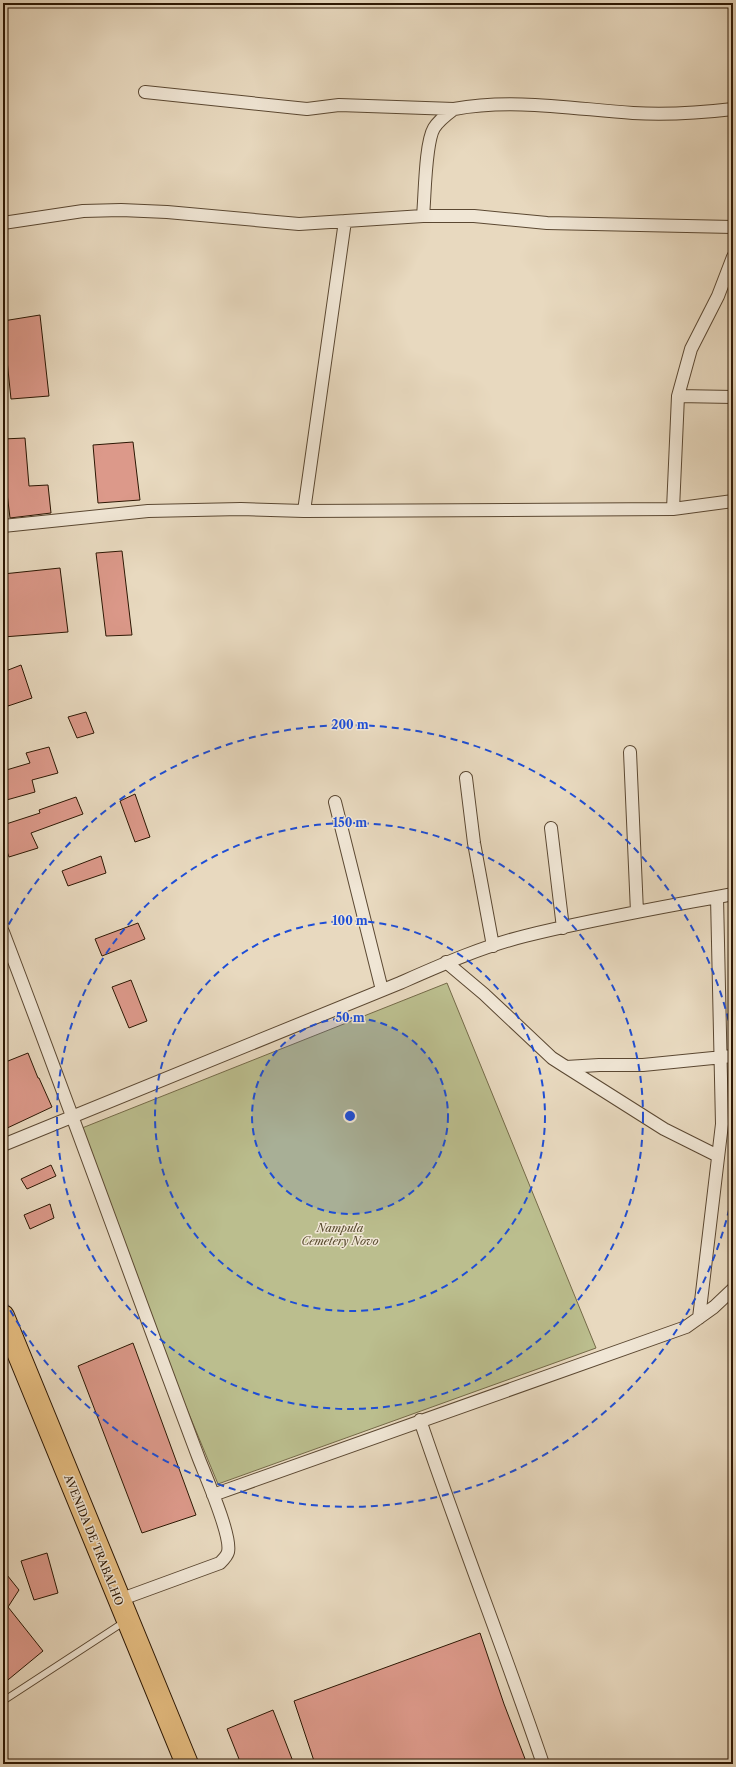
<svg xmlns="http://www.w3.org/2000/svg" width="736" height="1767" font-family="'Libre Caslon Text',serif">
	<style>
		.green { fill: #bbbe8e; stroke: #746a48 }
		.building { fill: #dc998a; stroke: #2c1703 }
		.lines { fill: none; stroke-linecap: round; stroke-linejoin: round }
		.lane-casing { stroke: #5b4832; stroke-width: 8 }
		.street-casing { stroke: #5b4832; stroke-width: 14 }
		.highway-casing { stroke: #2c1703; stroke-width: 24 }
		.lane { stroke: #f0e6d5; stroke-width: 6 }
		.street { stroke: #f0e6d5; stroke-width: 12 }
		.highway { stroke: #e4bc80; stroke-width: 22 }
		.ring { fill: none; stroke: #1d4ed8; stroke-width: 2; stroke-dasharray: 7 5 }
		.labels { text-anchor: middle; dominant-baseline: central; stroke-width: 3; stroke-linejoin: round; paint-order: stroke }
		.park-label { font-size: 11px; font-style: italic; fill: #57492d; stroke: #f0e6d5 }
		.street-label { font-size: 11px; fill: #2c1703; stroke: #f0e6d5 }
		.centre { fill: #1d4ed8; stroke: #f0e6d5; stroke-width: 2 }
		.ring-label { font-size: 12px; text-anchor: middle; font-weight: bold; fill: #1d4ed8; stroke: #f0e6d5; stroke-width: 3; stroke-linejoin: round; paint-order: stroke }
	</style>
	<rect width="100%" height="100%" fill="#e8d9bf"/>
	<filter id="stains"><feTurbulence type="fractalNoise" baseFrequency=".005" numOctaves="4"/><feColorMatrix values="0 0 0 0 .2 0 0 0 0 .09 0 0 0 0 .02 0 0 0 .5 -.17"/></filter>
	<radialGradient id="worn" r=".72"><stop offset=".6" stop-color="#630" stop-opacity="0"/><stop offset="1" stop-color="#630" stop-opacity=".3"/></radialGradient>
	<path class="green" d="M 447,983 L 596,1348 L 218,1484 L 72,1132 Z"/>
	<path class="building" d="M 40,315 L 49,396 L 11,399 L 3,321 Z
		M 25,438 L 29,486 L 48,485 L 51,513 L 10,518 L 7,493 L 3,493 L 3,439 Z
		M 133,442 L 140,500 L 98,503 L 93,445 Z
		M 122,551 L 132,635 L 106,636 L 96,553 Z
		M 60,568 L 68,632 L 3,637 L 3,574 Z
		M 21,665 L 32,698 L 8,706 L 3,691 L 3,672 Z
		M 86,712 L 94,733 L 77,738 L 68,717 Z
		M 49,747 L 58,773 L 32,780 L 35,792 L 3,801 L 3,771 L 30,763 L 26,753 Z
		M 135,794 L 150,837 L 135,842 L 120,801 Z
		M 76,797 L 83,814 L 31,833 L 38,848 L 9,857 L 3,840 L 3,825 L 40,813 L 39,810 Z
		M 101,856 L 106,873 L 68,886 L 62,871 Z
		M 138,923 L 145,939 L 102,956 L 95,939 Z
		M 131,980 L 147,1021 L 129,1028 L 112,987 Z
		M 28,1053 L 38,1078 L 39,1078 L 52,1107 L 3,1130 L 3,1063 Z
		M 51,1165 L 56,1176 L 27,1189 L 21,1179 Z
		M 50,1204 L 54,1218 L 30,1229 L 24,1215 Z
		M 133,1343 L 196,1515 L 142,1533 L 78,1366 Z
		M 47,1553 L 58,1593 L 34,1600 L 21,1561 Z
		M 3,1570 L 19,1590 L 8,1607 L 43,1651 L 3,1684 Z
		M 480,1633 L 504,1704 L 527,1764 L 315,1764 L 294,1701 Z
		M 273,1710 L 294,1764 L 241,1764 L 227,1729 Z"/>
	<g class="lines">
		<g class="lane-casing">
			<path id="lane" d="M 3,1701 L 124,1622"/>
		</g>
		<g class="street-casing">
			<path id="street" d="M 145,92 L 307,109 L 339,105 L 454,109 C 513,98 574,109 633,113 C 667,115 699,113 733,109
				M 423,216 C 425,196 425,143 434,128 C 439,120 446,115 454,109
				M 3,223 L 83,211 L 121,210 L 167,212 L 299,224 L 423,216 L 474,216 L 547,223 L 733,227
				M 678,396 L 733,397
				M 673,509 L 678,396 L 691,349 L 718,296 L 733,257
				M 304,511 L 345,221
				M 3,526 L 148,511 L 241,509 L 304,511 L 673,509 L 733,501
				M 630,752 L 637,912
				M 466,778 L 474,843 L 493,946
				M 335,802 L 382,990
				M 551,828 L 563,928
				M 3,932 C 70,1107 133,1284 199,1459 C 206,1477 232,1536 228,1552 C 227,1556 223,1560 220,1563 L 119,1600
				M 446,962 L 484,994 L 552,1058 L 566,1067 L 599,1065 L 643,1065 L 733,1056
				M 566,1067 L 664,1129 L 718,1156
				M 3,1145 L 400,983 C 441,965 481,947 525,936 C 593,919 664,907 733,894
				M 699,1318 L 722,1124 L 717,897
				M 420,1420 C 459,1536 504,1649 543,1764
				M 213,1495 L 686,1327 L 714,1307 L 733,1289"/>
		</g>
		<g class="highway-casing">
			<path id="highway" d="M 3,1316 L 187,1764"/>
		</g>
		<use href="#lane" class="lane"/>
		<use href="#street" class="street"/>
		<use href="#highway" class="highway"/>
	</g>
	<circle cx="350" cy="1116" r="98" fill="#1d4ed8" fill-opacity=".12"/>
	<g class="ring">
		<circle cx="350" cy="1116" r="98"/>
		<circle cx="350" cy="1116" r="195"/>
		<circle cx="350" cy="1116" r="293"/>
		<path d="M732 1197A391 391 0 0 1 3 1297M3 935A391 391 0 0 1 732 1035"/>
	</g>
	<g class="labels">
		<g class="park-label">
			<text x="340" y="1228">Nampula<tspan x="340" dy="13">Cemetery Novo</tspan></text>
		</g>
		<g class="street-label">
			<text transform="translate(94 1540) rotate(68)">AVENIDA DE TRABALHO</text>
		</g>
	</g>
	<circle cx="350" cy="1116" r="6" class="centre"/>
	<g class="ring-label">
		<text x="350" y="729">200 m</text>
		<text x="350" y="827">150 m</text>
		<text x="350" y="925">100 m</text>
		<text x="350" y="1022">50 m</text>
	</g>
	<rect width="736" height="1767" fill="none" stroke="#e8d9bf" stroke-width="16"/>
	<rect x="4" y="4" width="728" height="1759" fill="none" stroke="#2c1703" stroke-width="2"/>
	<rect x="8" y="8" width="720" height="1751" fill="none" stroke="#2c1703"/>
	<rect width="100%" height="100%" filter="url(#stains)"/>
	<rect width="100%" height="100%" fill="url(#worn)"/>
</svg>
